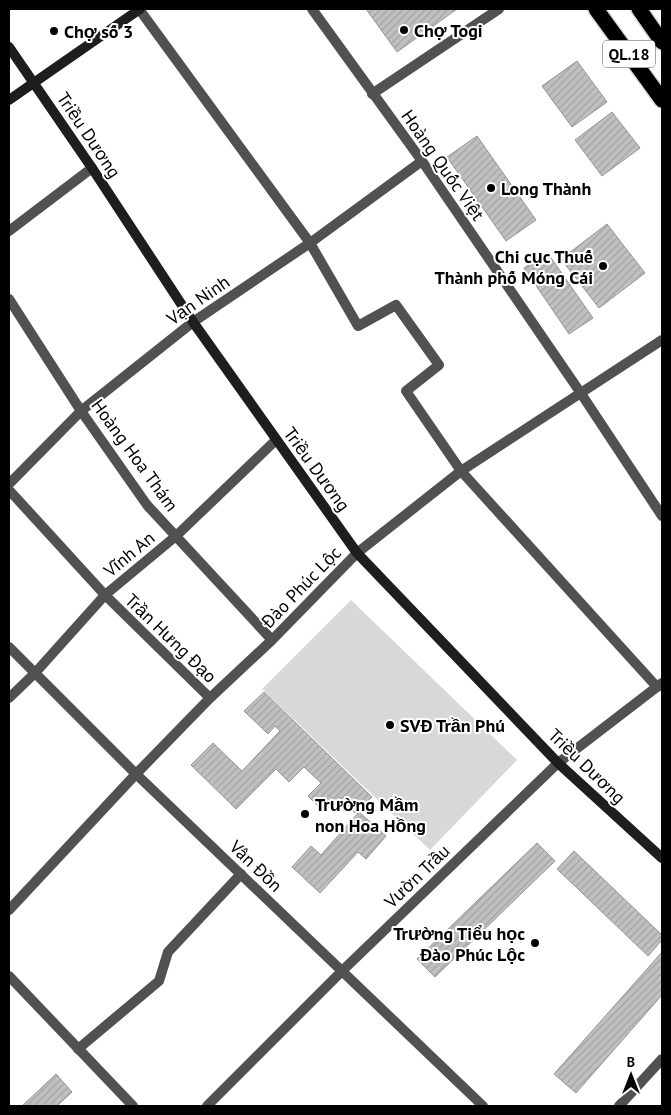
<svg xmlns="http://www.w3.org/2000/svg" width="671" height="1115" font-family="'PT Sans',sans-serif">
	<style>
		.green { fill: #d8d8d8 }
		.building { fill: url(#building-hatch); stroke: #959595 }
		.lines { fill: none; stroke-linecap: round; stroke-linejoin: round }
		.highway-casing { stroke: #dbdbdb; stroke-width: 18 }
		.lane { stroke: #515151; stroke-width: 10 }
		.street { stroke: #515151; stroke-width: 10 }
		.secondary { stroke: #1e1e1e; stroke-width: 10 }
		.highway { stroke: #000; stroke-width: 15 }
		.poi-dot { fill: #000; stroke: #fff; stroke-width: 2 }
		.labels { text-anchor: middle; dominant-baseline: central; stroke-width: 4; stroke-linejoin: round; paint-order: stroke }
		.shield { fill: #fff; stroke: #4c4c4c; stroke-width: 1 }
		.shield-label { font-size: 16px; font-weight: bold; fill: #000 }
		.poi-label { font-size: 18px; font-weight: bold; fill: #000; stroke: #fff; text-anchor: start }
		.street-label { font-size: 18px; fill: #000; stroke: #fff }
	</style>
	<defs>
		<pattern id="building-hatch" width="6" height="6" patternUnits="userSpaceOnUse" patternTransform="scale(1.25)"><rect width="6" height="6" fill="#c0c0c0"/><path d="M-1 1l2-2M0 6l6-6M5 7l2-2" fill="none" stroke="#a3a3a3"/></pattern>
	</defs>
	<rect width="100%" height="100%" fill="#fff"/>
	<path class="green" d="M 351,600 L 517,760 L 430,850 L 262,689 Z"/>
	<path class="building" d="M 366,9 L 457,9 L 397,52 Z
		M 577,61 L 607,102 L 572,127 L 542,86 Z
		M 612,112 L 640,148 L 602,176 L 575,140 Z
		M 477,136 L 536,220 L 506,241 L 447,157 Z
		M 607,224 L 645,273 L 599,308 L 561,259 Z
		M 547,252 L 593,318 L 569,334 L 524,268 Z
		M 264,692 L 372,797 L 355,813 L 339,797 L 324,812 L 308,796 L 321,783 L 304,767 L 289,782 L 276,769 L 236,809 L 191,765 L 213,743 L 242,771 L 280,731 L 275,726 L 268,734 L 244,711 Z
		M 359,812 L 386,836 L 366,859 L 358,852 L 320,893 L 292,867 L 311,846 L 321,855 Z
		M 537,843 L 555,861 L 435,977 L 417,959 Z
		M 574,851 L 662,935 L 662,940 L 648,956 L 557,869 Z
		M 662,952 L 662,995 L 576,1093 L 554,1074 Z
		M 56,1074 L 72,1092 L 57,1106 L 22,1106 Z"/>
	<g class="lines">
		<g class="highway-casing">
			<path id="highway" d="M 596,9 L 662,100
				M 639,9 L 662,42"/>
		</g>
		<path class="lane" d="M 310,243 L 358,326 L 396,305 L 439,365 L 406,391 L 461,471 L 657,687
			M 78,1049 L 159,981 L 168,952 L 241,874"/>
		<path class="street" d="M 139,9 L 310,243
			M 312,9 L 422,161 L 580,392 L 662,516
			M 372,94 L 499,9
			M 9,231 L 92,168
			M 9,299 L 81,411 L 147,505 L 272,640
			M 9,484 L 81,411 L 193,322 L 310,243 L 422,161
			M 9,490 L 105,595 L 210,698
			M 9,647 L 136,774 L 483,1106
			M 9,698 L 35,673 L 105,595 L 176,536 L 276,440
			M 9,910 L 136,774 L 210,698 L 272,640 L 357,553 L 461,471 L 662,340
			M 9,976 L 133,1106
			M 207,1106 L 342,971 L 558,763 L 662,683
			M 619,1106 L 662,1059"/>
		<path class="secondary" d="M 9,47 L 92,168 L 193,322 L 357,553 L 558,763 L 662,858
			M 9,100 L 140,9"/>
		<use href="#highway" class="highway"/>
	</g>
	<g class="poi-dot">
		<circle cx="404" cy="30" r="5"/>
		<circle cx="54" cy="31" r="5"/>
		<circle cx="491" cy="188" r="5"/>
		<circle cx="603" cy="266" r="5"/>
		<circle cx="390" cy="725" r="5"/>
		<circle cx="305" cy="814" r="5"/>
		<circle cx="535" cy="943" r="5"/>
	</g>
	<g class="labels">
		<rect class="shield" x="603" y="40.5" width="52" height="27" rx="4"/>
		<g class="shield-label">
			<text x="629" y="54">QL.18</text>
		</g>
		<g class="poi-label">
			<text x="414" y="30">Chợ Togi</text>
			<text x="64" y="31">Chợ số 3</text>
			<text x="501" y="188">Long Thành</text>
			<text x="593" y="256" text-anchor="end">Chi cục Thuế<tspan x="593" dy="21">Thành phố Móng Cái</tspan></text>
			<text x="400" y="725">SVĐ Trần Phú</text>
			<text x="315" y="804">Trường Mầm<tspan x="315" dy="21">non Hoa Hồng</tspan></text>
			<text x="525" y="933" text-anchor="end">Trường Tiểu học<tspan x="525" dy="21">Đào Phúc Lộc</tspan></text>
		</g>
		<g class="street-label">
			<text transform="translate(89 135) rotate(56)">Triều Dương</text>
			<text transform="translate(443 165) rotate(55)">Hoàng Quốc Việt</text>
			<text transform="translate(198 300) rotate(-35)">Vạn Ninh</text>
			<text transform="translate(135 455) rotate(54)">Hoàng Hoa Thám</text>
			<text transform="translate(317 469) rotate(54)">Triều Dương</text>
			<text transform="translate(129 554) rotate(-40)">Vĩnh An</text>
			<text transform="translate(301 587) rotate(-46)">Đào Phúc Lộc</text>
			<text transform="translate(171 638) rotate(44)">Trần Hưng Đạo</text>
			<text transform="translate(587 766) rotate(44)">Triều Dương</text>
			<text transform="translate(256 866) rotate(44)">Vân Đồn</text>
			<text transform="translate(417 876) rotate(-44)">Vườn Trầu</text>
		</g>
	</g>
	<rect width="671" height="1115" fill="none" stroke="#000000" stroke-width="20"/>
	<g transform="translate(631 1075)" stroke="#ffffff" stroke-width="4" paint-order="stroke">
	<path d="M0-4L9 19L0 12L-9 19Z" fill="#000000"/>
	<text y="-8" font-size="14" font-weight="bold" text-anchor="middle" fill="#000000">B</text>
	</g>
</svg>
